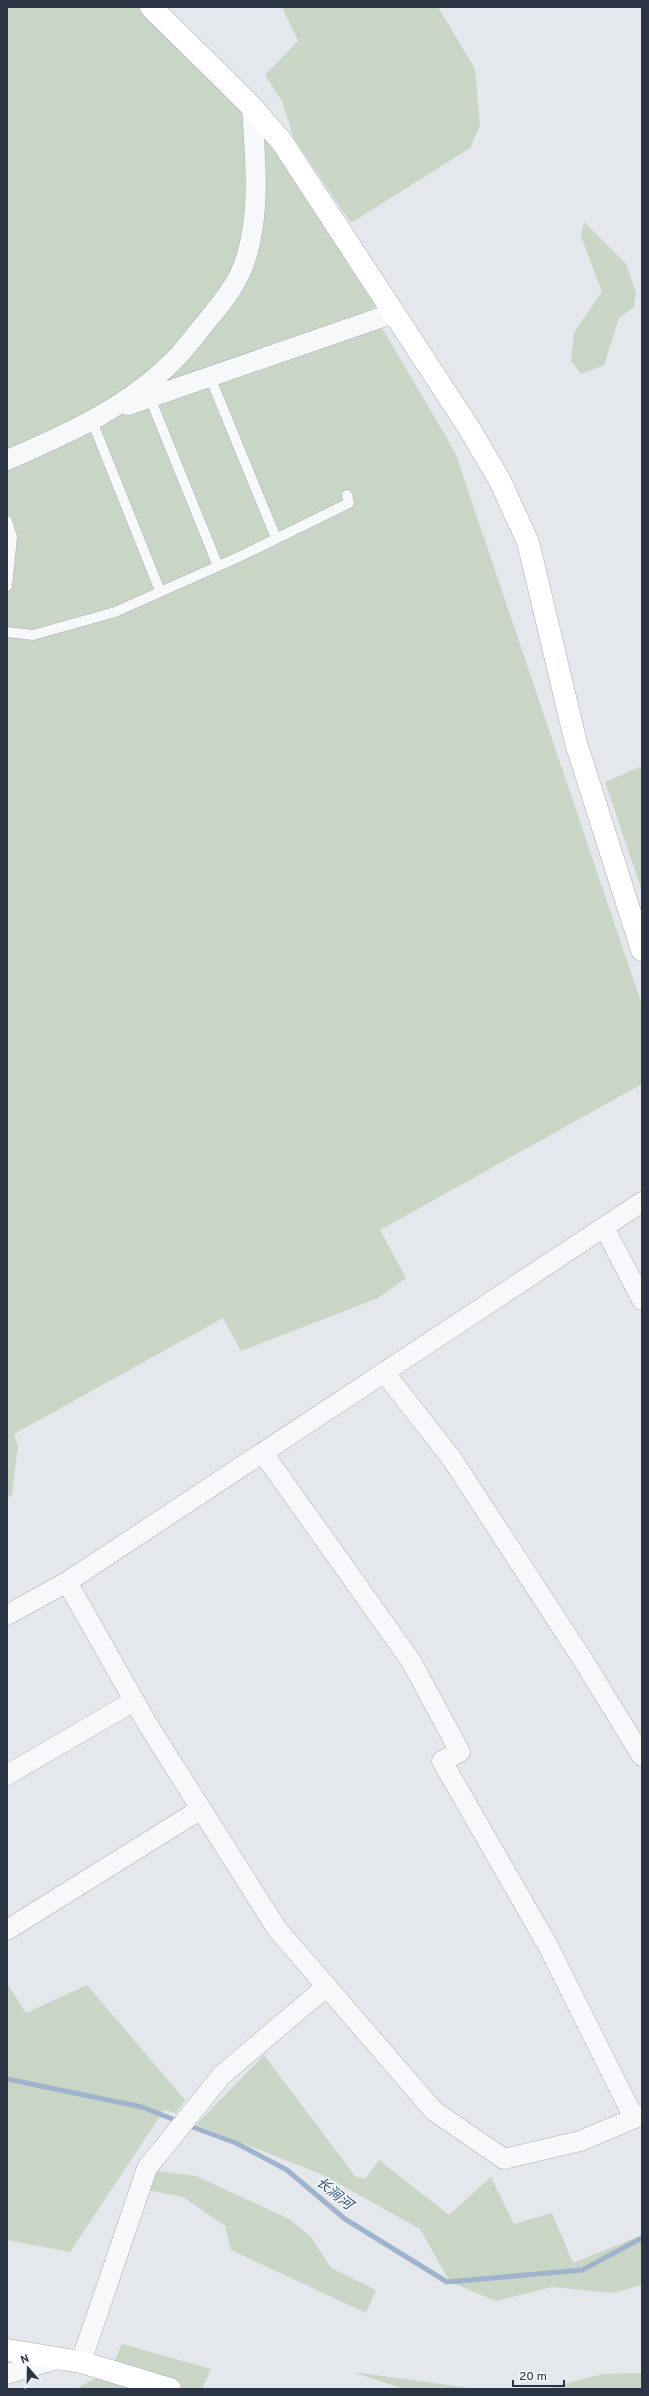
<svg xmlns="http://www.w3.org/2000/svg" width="649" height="2396" font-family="Overpass,'Noto Sans SC',sans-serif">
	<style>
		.green { fill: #c9d6c5 }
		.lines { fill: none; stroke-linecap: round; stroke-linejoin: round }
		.stream { stroke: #9fb4cc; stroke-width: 5 }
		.lane-casing { stroke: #a9aeb7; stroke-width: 11 }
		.street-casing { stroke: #a9aeb7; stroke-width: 21 }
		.secondary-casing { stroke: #a9aeb7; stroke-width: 23 }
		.lane { stroke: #f7f8fa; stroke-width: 10 }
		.street { stroke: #f7f8fa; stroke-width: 20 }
		.secondary { stroke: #fff; stroke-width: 22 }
		.labels { text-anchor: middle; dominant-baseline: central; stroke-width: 3; stroke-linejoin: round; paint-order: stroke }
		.water-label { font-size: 14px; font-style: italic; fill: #34527a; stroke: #f4f6f9 }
	</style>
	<rect width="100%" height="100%" fill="#e4e7ec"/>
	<path class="green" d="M 7,7 L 145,7 L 252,107 L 364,273 L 376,307 L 371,309 L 455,452 L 642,1005 L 642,1084 L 380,1230 L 406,1278 L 378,1298 L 241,1351 L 223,1318 L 14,1434 L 18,1445 L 12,1495 L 7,1498 Z
		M 282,7 L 438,7 L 475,69 L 480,125 L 470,148 L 351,223 L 294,139 L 282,101 L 265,75 L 298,41 Z
		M 584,222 L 626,264 L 636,293 L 634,307 L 619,318 L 604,365 L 581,374 L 571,361 L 574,332 L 602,292 L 581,236 Z
		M 642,766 L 642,891 L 605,782 Z
		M 7,1983 L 26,2013 L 87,1985 L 185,2100 L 176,2113 L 164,2110 L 70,2252 L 7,2240 Z
		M 264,2055 L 355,2176 L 365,2179 L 379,2160 L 449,2215 L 491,2177 L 514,2224 L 552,2213 L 573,2263 L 642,2235 L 642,2285 L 613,2293 L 552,2287 L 496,2301 L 450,2282 L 420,2229 L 323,2175 L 196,2125 Z
		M 157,2171 L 196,2176 L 289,2219 L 311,2237 L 331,2268 L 376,2290 L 366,2313 L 231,2250 L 225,2226 L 183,2197 L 137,2188 Z
		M 122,2344 L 211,2369 L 202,2389 L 75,2389 L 110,2371 Z
		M 353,2372 L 478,2389 L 403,2389 Z
		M 642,2373 L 642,2389 L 543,2389 L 603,2374 Z"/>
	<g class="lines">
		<path class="stream" d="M 7,2079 L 142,2107 L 180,2122
			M 187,2125 L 236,2143 L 287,2170 L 345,2219 L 447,2282 L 582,2270 L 642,2238"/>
		<g class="lane-casing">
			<path id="lane" d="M 210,377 L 276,538
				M 150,398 L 218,566
				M 92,421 L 160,591
				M 7,521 L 12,537 L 7,586
				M 7,632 L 33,635 L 115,612 L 241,556 L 349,503 L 347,495"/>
		</g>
		<g class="street-casing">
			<path id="street" d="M 128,405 L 394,313
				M 7,460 C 70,433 132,405 179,355 C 189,344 197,333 206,322 C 222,303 239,282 246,258 C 261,209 255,158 252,107
				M 604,1227 L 642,1300
				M 384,1372 L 452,1459 L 583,1660 L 642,1756
				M 263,1453 L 411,1661 L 460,1752 L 442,1761 L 547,1944 L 634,2118
				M 67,1582 L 148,1725 L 277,1929 L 434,2111 L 504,2159 L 580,2141 L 642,2115
				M 7,1615 L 67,1582 L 642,1202
				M 7,1775 L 134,1701
				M 7,1930 L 201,1809
				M 81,2362 L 147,2168 L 222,2075 L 327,1986
				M 7,2374 L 61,2358"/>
		</g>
		<g class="secondary-casing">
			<path id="secondary" d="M 151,7 L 252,107 L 282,142 L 469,428 L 500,481 L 528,542 L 576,743 L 642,950
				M 7,2350 L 81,2362 L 170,2389"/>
		</g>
		<use href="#lane" class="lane"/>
		<use href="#street" class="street"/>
		<use href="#secondary" class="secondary"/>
	</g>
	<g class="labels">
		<g class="water-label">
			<text transform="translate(334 2194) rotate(39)">长涧河</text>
		</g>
	</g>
	<rect width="649" height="2396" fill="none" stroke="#2b3445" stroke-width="16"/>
	<g transform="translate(28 2368) rotate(340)" stroke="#f4f6f9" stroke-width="3" paint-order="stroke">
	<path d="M0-3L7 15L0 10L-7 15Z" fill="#2b3445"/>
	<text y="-6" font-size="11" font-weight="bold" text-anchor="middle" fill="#2b3445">N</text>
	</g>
	<path d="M513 2380v6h51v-6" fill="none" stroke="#2b3445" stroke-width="2"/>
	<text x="519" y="2380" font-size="12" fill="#2b3445" stroke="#f4f6f9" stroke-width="3" paint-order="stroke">20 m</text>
</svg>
